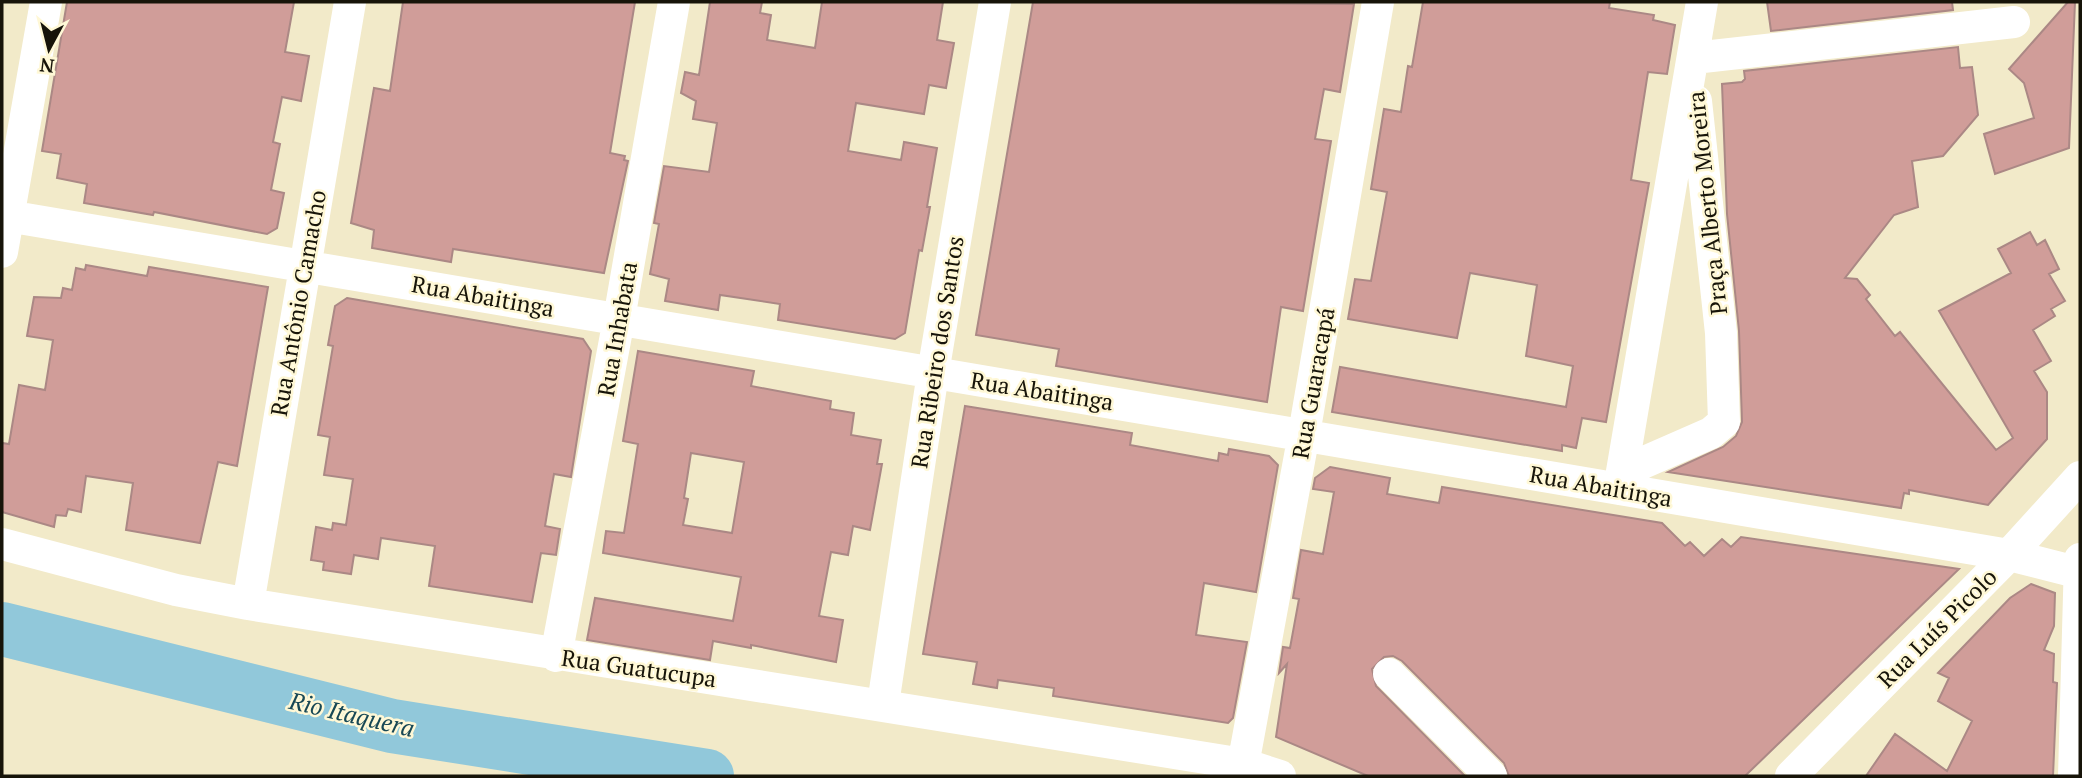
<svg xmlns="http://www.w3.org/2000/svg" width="2082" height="778" font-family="'PT Serif',serif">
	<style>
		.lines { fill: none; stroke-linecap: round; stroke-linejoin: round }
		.river { stroke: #91c8da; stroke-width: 54 }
		.building { fill: #d09d99; stroke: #ab8885; stroke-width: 2; fill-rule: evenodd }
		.minor { stroke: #fff; stroke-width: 32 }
		.labels { text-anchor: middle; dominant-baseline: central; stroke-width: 5; stroke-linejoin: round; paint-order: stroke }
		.street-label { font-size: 23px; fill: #171409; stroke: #fff8d6 }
		.water-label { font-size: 24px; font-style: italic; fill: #184855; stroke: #fff8d6 }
	</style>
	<rect width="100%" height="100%" fill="#f2eac9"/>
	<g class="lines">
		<path class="river" d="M 2,629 L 392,726 L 707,776"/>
	</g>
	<path class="building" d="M 67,2 L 294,2 L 285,52 L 309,56 L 301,101 L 282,97 L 273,142 L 280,144 L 271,190 L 284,193 L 277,228 L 267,234 L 154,212 L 153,215 L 84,203 L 87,184 L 57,178 L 61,154 L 42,151 Z
		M 403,2 L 635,2 L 610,153 L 625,156 L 624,160 L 628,161 L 604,273 L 453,249 L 451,262 L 372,248 L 374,230 L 351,223 L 374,88 L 390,91 Z
		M 710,2 L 762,2 L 760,13 L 771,15 L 767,40 L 815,48 L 822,2 L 943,2 L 937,40 L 954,43 L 946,88 L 929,85 L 924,114 L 856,103 L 848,151 L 901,160 L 904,142 L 937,148 L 927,207 L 930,207 L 922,251 L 919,250 L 905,333 L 895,339 L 778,320 L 780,304 L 720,295 L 718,310 L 665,301 L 669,279 L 650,274 L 659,224 L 654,223 L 664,166 L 709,172 L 717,123 L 693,119 L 696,101 L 681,93 L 685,72 L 699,75 Z
		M 1033,2 L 1354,4 L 1340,92 L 1324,89 L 1315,139 L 1331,141 L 1303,311 L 1281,307 L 1267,402 L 1056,366 L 1059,349 L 976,335 Z
		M 1423,2 L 1610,2 L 1609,8 L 1654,15 L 1653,20 L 1675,25 L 1667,74 L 1648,72 L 1631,180 L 1649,183 L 1606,422 L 1582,418 L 1576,448 L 1562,445 L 1562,451 L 1332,412 L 1340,367 L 1566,407 L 1573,366 L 1526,356 L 1537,285 L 1470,273 L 1457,338 L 1348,319 L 1355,279 L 1371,281 L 1387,192 L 1371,189 L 1384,109 L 1401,112 L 1408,66 L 1412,67 Z
		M 1767,2 L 1952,2 L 1953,10 L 1771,31 Z
		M 2068,2 L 2075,2 L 2069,148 L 1995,174 L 1984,134 L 2034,118 L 2024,83 L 2009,69 Z
		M 1958,47 L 1960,68 L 1972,67 L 1978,115 L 1943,156 L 1912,161 L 1918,207 L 1894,215 L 1845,278 L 1857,279 L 1870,295 L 1866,299 L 1895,336 L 1900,332 L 1996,450 L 2013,438 L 1939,311 L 2011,273 L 1998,249 L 2030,232 L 2037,245 L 2045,240 L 2059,269 L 2049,274 L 2065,301 L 2051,309 L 2055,316 L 2033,330 L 2051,361 L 2034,371 L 2047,392 L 2047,439 L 1988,505 L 1909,490 L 1909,494 L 1904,493 L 1901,508 L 1668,472 L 1723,447 L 1736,436 L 1742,422 L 1739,331 L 1727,214 L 1722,84 L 1742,82 L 1745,79 L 1744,71 Z
		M 86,265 L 147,276 L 149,267 L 268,287 L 237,466 L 218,462 L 200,543 L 126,530 L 133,483 L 86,476 L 81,512 L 68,509 L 66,516 L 56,515 L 54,527 L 2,512 L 2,443 L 9,444 L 19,385 L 45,390 L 53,340 L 27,336 L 34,297 L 61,298 L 63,288 L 72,290 L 76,268 L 85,270 Z
		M 347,298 L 583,339 L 591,351 L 571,477 L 554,474 L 549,502 L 545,526 L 560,529 L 556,555 L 541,553 L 532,602 L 429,586 L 435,546 L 381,538 L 378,559 L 354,555 L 351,574 L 323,570 L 324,562 L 311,560 L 316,527 L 332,530 L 333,523 L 346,525 L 353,479 L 324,475 L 330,437 L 318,435 L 333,346 L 328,345 L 335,306 Z
		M 638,351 L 754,371 L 751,386 L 831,401 L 830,409 L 854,413 L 851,435 L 881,440 L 877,464 L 882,464 L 870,530 L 853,526 L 848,555 L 831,552 L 819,616 L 843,620 L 836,662 L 751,645 L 751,648 L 713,641 L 710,660 L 587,640 L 595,598 L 733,621 L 741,577 L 603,553 L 606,531 L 624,533 L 638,444 L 623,441 ZM 691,453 L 744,462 L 732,533 L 683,525 L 688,499 L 684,498 Z
		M 965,406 L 1132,433 L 1130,445 L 1218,461 L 1219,453 L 1228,455 L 1229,449 L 1269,456 L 1278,465 L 1256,592 L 1204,583 L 1196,635 L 1247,642 L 1233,718 L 1228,723 L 1053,696 L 1054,688 L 998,680 L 997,688 L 973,684 L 977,662 L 923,654 Z
		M 1330,467 L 1390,478 L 1387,494 L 1439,503 L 1442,487 L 1662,523 L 1685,546 L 1690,542 L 1704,556 L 1722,539 L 1731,547 L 1741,537 L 1959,569 L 1745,776 L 1509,776 L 1504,763 L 1402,661 L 1393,656 L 1384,657 L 1372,669 L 1376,686 L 1465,776 L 1368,776 L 1276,737 L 1287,664 L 1279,673 L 1283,647 L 1290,648 L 1299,599 L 1293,598 L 1301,550 L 1323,554 L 1334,492 L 1313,489 L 1315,478 Z
		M 2031,584 L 2055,593 L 2054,626 L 2044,650 L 2054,654 L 2053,682 L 2057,683 L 2053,776 L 1866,776 L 1895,734 L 1947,771 L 1972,721 L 1938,701 L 1949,678 L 1938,673 L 2010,598 Z"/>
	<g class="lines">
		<path class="minor" d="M 1694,58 L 2014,22
			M 2,215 L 2009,555 L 2080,573
			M 2,252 L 46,2
			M 1622,472 L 1711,433 L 1724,422 L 1721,333 L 1696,101
			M 1619,489 L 1702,2
			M 2,544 L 176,590 L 248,604 L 1243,764 L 1280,776
			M 248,604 L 350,2
			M 556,656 L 619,319 L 674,2
			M 1389,674 L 1491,776
			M 883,704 L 933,373 L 995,2
			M 1241,776 L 1304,434 L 1378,2
			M 1791,776 L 2009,555 L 2080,477
			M 2074,776 L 2080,559"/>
	</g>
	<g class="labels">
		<g class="street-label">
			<text transform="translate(1707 203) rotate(-96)">Praça Alberto Moreira</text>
			<text transform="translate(483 296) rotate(10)">Rua Abaitinga</text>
			<text transform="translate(298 303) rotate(-80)">Rua Antônio Camacho</text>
			<text transform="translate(617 329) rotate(-80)">Rua Inhabata</text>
			<text transform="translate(937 352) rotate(-81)">Rua Ribeiro dos Santos</text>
			<text transform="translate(1313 383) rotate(-80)">Rua Guaracapá</text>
			<text transform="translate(1042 391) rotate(9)">Rua Abaitinga</text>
			<text transform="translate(1601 486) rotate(10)">Rua Abaitinga</text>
			<text transform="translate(1937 628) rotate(-45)">Rua Luís Picolo</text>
			<text transform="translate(639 668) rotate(8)">Rua Guatucupa</text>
		</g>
		<g class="water-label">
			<text transform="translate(352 714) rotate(13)">Rio Itaquera</text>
		</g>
	</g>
	<rect width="2082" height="778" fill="none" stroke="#171409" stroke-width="7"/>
	<g transform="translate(49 49) rotate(187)" stroke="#fff8d6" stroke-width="5" paint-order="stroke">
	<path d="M0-5L12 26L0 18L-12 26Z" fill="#171409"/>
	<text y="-10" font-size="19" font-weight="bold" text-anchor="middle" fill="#171409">N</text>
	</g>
</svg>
